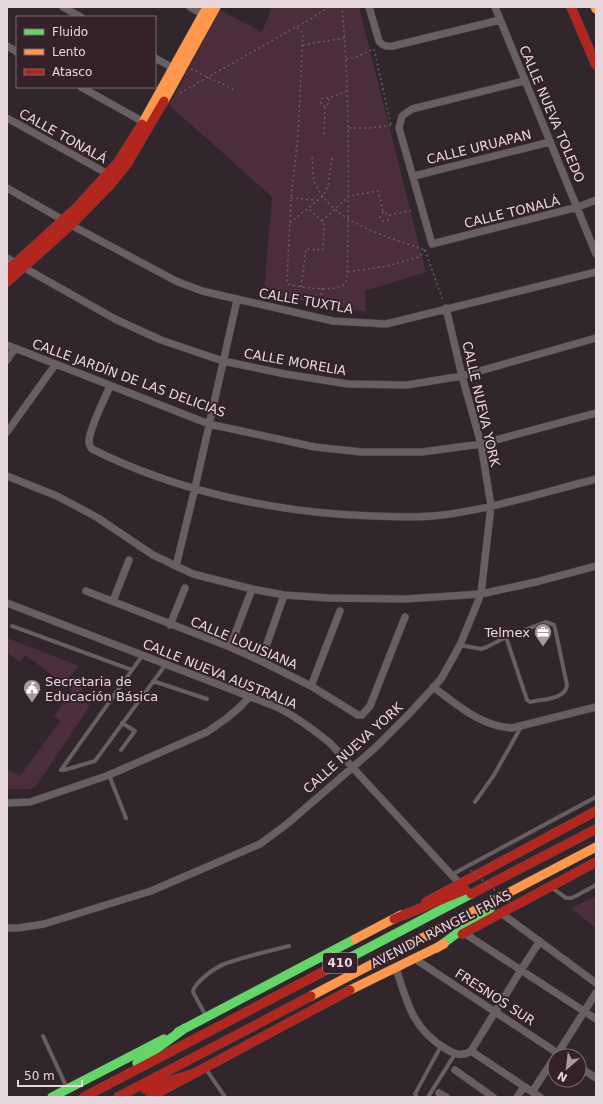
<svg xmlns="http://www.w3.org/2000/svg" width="603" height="1104" font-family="'DejaVu Sans',sans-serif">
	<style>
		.green { fill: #4b2d3b }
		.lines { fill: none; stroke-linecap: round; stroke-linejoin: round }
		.lane-casing { stroke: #4d4448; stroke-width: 4.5 }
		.street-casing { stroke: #4d4448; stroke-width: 8 }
		.fast-casing { stroke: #4d4448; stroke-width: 10 }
		.slow-casing { stroke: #4d4448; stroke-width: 10 }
		.jam-casing { stroke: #4d4448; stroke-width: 10 }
		.path { stroke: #665e62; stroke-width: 1.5; stroke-dasharray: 2 3; stroke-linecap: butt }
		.lane { stroke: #675f62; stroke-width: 3.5 }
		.street { stroke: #675f62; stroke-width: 7 }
		.fast { stroke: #63d668; stroke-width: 9 }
		.slow { stroke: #ff974d; stroke-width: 9 }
		.jam { stroke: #b3261e; stroke-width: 9 }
		.path-bridge { stroke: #665e62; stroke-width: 1.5; stroke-dasharray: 2 3; stroke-linecap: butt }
		.labels { text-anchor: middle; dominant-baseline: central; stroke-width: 4; stroke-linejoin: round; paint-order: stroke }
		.shield { fill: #35212a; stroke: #b0a0a7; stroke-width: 1 }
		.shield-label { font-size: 12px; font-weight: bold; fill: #e5d7dc }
		.street-label { font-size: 13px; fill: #e5d7dc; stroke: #35212a }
		.poi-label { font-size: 13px; fill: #e5d7dc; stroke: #35212a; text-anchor: end }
	</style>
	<rect width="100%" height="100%" fill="#30262b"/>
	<path class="green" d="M 272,7 L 359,7 L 426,272 L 365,291 L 366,312 L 264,294 L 272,197 L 169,105 L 220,10 L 262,32 Z
		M 7,638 L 79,666 L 68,679 L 83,690 L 79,697 L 90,706 L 37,785 L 30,789 L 7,789 L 7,769 L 20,776 L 60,721 L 54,716 L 72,690 L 25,655 L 20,662 L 7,653 Z
		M 596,896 L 596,928 L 571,908 Z"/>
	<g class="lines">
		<g class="lane-casing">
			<path id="lane" d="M 12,626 L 132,670
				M 460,645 L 481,649 L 487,647 L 506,637 L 546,622 L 554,625 L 555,628 L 567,685 C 566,700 541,699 530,702 L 527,700 L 506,637
				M 142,656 L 61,770 L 64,770 L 95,761 L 166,664
				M 153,681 L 207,699
				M 121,750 L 135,731 L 122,723
				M 109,775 L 126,818
				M 475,802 L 494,775 L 521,727
				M 451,875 L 596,797
				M 551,887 L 566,898 L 572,898 L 596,885
				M 206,1016 L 193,992 C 194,982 217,966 227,963 C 247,956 269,951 289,946
				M 43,1036 L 67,1088
				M 206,1069 L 225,1097
				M 417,1097 L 415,1094 L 441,1046
				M 428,1097 L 455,1054"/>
		</g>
		<g class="street-casing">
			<path id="street" d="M 63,7 L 81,17
				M 190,7 L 206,16
				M 369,7 L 379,41 C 383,46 386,47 393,46 L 500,20
				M 495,7 L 596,254
				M 7,46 L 17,52
				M 155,58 L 173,68
				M 524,81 L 412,109 L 402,116 L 399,128 L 432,244 L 578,207 L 596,200
				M 81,87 L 147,124
				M 7,118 L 108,174
				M 414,176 L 550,142
				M 7,188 L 63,220
				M 71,225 L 176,281 L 202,291 L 333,321 L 386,324 L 596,272
				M 7,258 L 115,319 L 161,340 L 223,361 L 285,374 L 348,384 L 407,385 L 462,376 L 596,338
				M 7,345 L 209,424 L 315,447 L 362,452 L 422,452 L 481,444 L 596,413
				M 7,360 L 15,348
				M 110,386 C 104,400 90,427 89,441 C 89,445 90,447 92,449 C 178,492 278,513 373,516 C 396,517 420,518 443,515 C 495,508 545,492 596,479
				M 7,432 L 55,365
				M 7,476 L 57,496 L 76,506 L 98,518 L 153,555 L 193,574 L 252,589 L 284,595 L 329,598 L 405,599 L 481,594 L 536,582 L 596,566
				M 176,566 L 195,488 L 237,300
				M 86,591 L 230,647 L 261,661 L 311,686 L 358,715 L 362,715 L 370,706 L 405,617
				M 113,601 L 129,560
				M 7,603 L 277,707 C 298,718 311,728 330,743 L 460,884
				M 170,625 L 185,588
				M 230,647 L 252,589
				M 261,661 L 284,595
				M 311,686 L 340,611
				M 433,687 C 458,705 480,726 512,728 L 596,707
				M 7,803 L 30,802 L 109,775 L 207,732 L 227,718 L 241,706 L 249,697
				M 501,913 L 596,983
				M 7,928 L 18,928 L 44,924 L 151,891 L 260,844 L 287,824 L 375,748 L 410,713 L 441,679 L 460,645 L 481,594 L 491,506 L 481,444 L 462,376 L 446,308
				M 464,933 L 596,1019
				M 415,959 L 562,1056
				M 396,968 C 407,1002 412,1029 446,1049 C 454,1054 462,1057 471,1051 L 521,970 L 540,941
				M 471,1051 L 540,1097
				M 556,1056 L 596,993
				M 579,1067 L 596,1078
				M 455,1070 L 493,1097
				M 532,1092 L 555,1057
				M 439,1093 L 446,1097
				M 517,1097 L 524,1087"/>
		</g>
		<g class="fast-casing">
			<path id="fast" d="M 437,948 L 490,909
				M 332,967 L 471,894
				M 178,1032 L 355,939
				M 137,1063 L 185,1028
				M 52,1097 L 164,1039"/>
		</g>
		<g class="slow-casing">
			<path id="slow" d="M 595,7 L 596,9
				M 164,101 L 216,7
				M 142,124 L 207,7
				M 355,939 L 401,915
				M 350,990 L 444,944
				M 311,996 L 596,847"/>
		</g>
		<g class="jam-casing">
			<path id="jam" d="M 571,7 L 596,65
				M 7,271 L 77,207 L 118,162 L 142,124
				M 7,282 L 71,225 L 110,185 L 127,164 L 164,101
				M 471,894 L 596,829
				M 426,902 L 596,811
				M 394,919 L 465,890
				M 462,934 L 596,862
				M 145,1089 L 198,1072
				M 84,1097 L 332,967
				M 118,1097 L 311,996
				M 150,1097 L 350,990"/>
		</g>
		<path class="path" d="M 329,7 L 306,22 L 296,27 L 303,33 L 298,136 L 291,198 L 287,280 L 287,283 L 290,285 C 302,287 344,295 347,279 C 349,188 350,98 342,7
			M 303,45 L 345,38
			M 374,49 L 391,125
			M 346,59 L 357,57 L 373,49
			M 191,69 L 233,89
			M 180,93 L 296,27
			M 325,107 L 321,103 L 322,98 L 329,98 L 346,91
			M 349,128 L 369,128 L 392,125
			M 324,134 L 325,107 L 329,103 L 329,98
			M 312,157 C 313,166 312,178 316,185 C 333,223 388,237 425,250 L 426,249
			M 291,198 L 315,200
			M 383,212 L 380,217 L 383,221 L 388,220 L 389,215
			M 322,221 L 349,196 L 378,191 L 383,212 L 389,215 L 414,210
			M 290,223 L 323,196 L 328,186 L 332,158
			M 425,250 L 443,301
			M 348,272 L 387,266 L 419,257 L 425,250
			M 301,287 L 306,249 L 323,250 L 324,223 L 308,208
			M 320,310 L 322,288"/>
		<use href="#lane" class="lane"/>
		<use href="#street" class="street"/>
		<use href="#fast" class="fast"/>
		<use href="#slow" class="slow"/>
		<use href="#jam" class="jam"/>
		<path class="path-bridge" d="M 470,870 L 517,908"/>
	</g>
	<defs>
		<g id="office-pin" transform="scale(0.9)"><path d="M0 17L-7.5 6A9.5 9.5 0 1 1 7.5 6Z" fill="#a6999e" stroke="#35212a"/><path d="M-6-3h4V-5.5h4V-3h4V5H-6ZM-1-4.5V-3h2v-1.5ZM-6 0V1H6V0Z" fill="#fff"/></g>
		<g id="civic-pin" transform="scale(0.9)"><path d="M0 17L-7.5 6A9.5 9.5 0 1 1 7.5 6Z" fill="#a6999e" stroke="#35212a"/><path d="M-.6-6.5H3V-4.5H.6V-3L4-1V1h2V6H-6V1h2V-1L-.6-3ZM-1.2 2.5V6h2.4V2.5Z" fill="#fff"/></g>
	</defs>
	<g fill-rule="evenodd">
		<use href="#office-pin" x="543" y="632"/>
		<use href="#civic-pin" x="32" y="688"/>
	</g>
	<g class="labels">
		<rect class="shield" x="323" y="953" width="34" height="20" rx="3"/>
		<g class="shield-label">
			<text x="340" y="963">410</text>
		</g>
		<g class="street-label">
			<text transform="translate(552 114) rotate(67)">CALLE NUEVA TOLEDO</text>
			<text transform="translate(63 136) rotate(29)">CALLE TONALÁ</text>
			<text transform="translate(479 147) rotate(-14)">CALLE URUAPAN</text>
			<text transform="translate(512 212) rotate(-14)">CALLE TONALÁ</text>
			<text transform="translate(306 301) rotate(10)">CALLE TUXTLA</text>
			<text transform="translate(295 362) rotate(10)">CALLE MORELIA</text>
			<text transform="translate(129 378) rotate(20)">CALLE JARDÍN DE LAS DELICIAS</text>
			<text transform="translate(481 404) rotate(77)">CALLE NUEVA YORK</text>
			<text transform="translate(244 643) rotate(23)">CALLE LOUISIANA</text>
			<text transform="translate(220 674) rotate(22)">CALLE NUEVA AUSTRALIA</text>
			<text transform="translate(353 748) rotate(-42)">CALLE NUEVA YORK</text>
			<text transform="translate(441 929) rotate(-27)">AVENIDA RANGEL FRÍAS</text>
			<text transform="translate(495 997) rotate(33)">FRESNOS SUR</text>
		</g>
		<g class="poi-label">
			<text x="530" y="632">Telmex</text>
			<text x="45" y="681" text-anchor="start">Secretaria de<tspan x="45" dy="15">Educación Básica</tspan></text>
		</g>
	</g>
	<rect width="603" height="1104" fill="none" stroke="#e5d7dc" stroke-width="16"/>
	<rect x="16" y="16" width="140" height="72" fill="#35212a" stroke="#7b6a71"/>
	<rect x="24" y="29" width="20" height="6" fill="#63d668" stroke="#7b6a71"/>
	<text x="52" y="36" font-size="12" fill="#e5d7dc">Fluido</text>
	<rect x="24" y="49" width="20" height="6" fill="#ff974d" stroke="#7b6a71"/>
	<text x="52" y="56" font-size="12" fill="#e5d7dc">Lento</text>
	<rect x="24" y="69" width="20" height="6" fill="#b3261e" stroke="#7b6a71"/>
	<text x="52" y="76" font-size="12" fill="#e5d7dc">Atasco</text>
	<g transform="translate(567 1068) rotate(208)"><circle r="19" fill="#35212a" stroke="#7b6a71"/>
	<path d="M0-3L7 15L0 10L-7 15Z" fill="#a6999e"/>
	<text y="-6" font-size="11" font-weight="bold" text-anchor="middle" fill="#e5d7dc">N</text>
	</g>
	<path d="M18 1080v6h64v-6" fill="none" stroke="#e5d7dc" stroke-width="2"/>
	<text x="24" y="1080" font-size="12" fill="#e5d7dc" stroke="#35212a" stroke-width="3" paint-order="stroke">50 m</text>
</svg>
